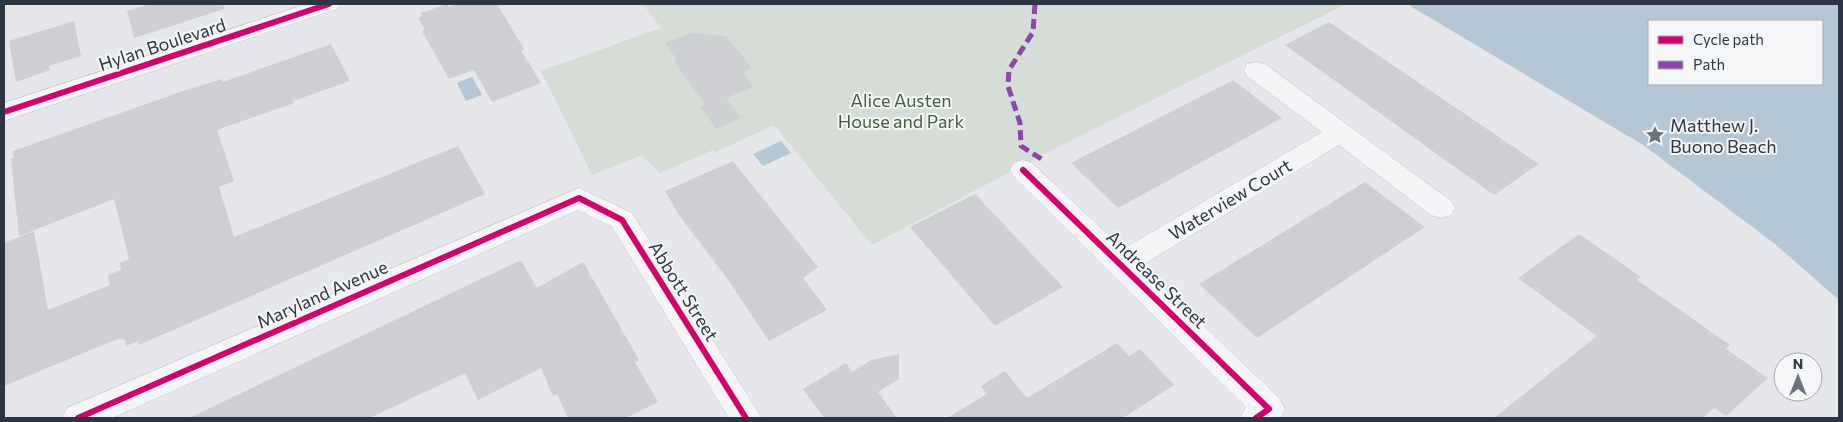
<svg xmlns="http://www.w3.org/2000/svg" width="1843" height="422" font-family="Commissioner,sans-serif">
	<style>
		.green { fill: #d6ddd6 }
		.water { fill: #b5c6d4; fill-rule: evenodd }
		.pier { fill: #e5e7ea }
		.building { fill: #cdcfd2 }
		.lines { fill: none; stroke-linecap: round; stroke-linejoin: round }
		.minor-casing { stroke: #c3c5c8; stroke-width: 1 }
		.tertiary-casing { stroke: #c3c5c8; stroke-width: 1 }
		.minor { fill: #f5f5f7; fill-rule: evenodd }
		.tertiary { fill: #f5f5f7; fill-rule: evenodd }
		.quiet { stroke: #8e44ad; stroke-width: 5; stroke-dasharray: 10 5; stroke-linecap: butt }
		.cycleway-casing { stroke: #f4f6f8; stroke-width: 9 }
		.cycleway { stroke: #d6006c; stroke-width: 6 }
		.labels { text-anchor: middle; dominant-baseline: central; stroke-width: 4; stroke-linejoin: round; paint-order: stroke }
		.street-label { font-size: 18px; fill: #2c3643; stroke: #f4f6f8 }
		.park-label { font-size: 18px; fill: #435f3a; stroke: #f4f6f8 }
		.poi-label { font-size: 18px; fill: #2c3643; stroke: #f4f6f8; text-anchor: start }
	</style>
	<rect width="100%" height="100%" fill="#e5e7ea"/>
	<path class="green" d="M 643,4 L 1346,4 L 1048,152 L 872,245 L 774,125 L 716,152 L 713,150 L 660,173 L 642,155 L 592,175 L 541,71 L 661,28 Z"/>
	<path class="water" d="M 1387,4 L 1839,4 L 1839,347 L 1747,254 L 1633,153 L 1511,73 ZM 1649,21 L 1822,21 L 1822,84 L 1649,84 Z
		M 472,77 L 482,95 L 466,101 L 457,83 Z
		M 781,141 L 791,153 L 763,166 L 753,154 Z"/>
	<path class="pier" d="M 1384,4 L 1407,4 L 1643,145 L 1775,244 L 1839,300 L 1839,349 L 1746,256 L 1631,155 L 1510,76 Z"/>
	<path class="building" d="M 150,4 L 223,4 L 224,9 L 134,38 L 127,11 Z
		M 447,4 L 449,7 L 458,4 L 497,4 L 524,49 L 521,50 L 541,83 L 492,102 L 474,70 L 449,79 L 422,31 L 425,30 L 418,18 L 422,16 L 421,13 Z
		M 74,21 L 81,56 L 49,66 L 50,70 L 16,82 L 9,41 Z
		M 1329,22 L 1394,66 L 1539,164 L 1494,195 L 1285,45 Z
		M 690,33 L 726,36 L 751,67 L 744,74 L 754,87 L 726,98 L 741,118 L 716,129 L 700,106 L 705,104 L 675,63 L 675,57 L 665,43 Z
		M 331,44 L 350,81 L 293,101 L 294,103 L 217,130 L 234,181 L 219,187 L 234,237 L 458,146 L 485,194 L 139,345 L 138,341 L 126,346 L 125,339 L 121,340 L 120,338 L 4,386 L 4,243 L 34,231 L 48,310 L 110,285 L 108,275 L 121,270 L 120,263 L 129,259 L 114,199 L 19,236 L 11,159 L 14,158 L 13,151 L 183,91 L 222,79 L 223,82 Z
		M 1233,80 L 1282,118 L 1118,208 L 1071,163 Z
		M 733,161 L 818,267 L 803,278 L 827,310 L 769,341 L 729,281 L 679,215 L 665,191 Z
		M 1365,182 L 1425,227 L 1257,338 L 1199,284 Z
		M 975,194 L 1063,287 L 995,326 L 910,227 Z
		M 1579,234 L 1641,277 L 1637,280 L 1730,345 L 1726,349 L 1768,378 L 1726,416 L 1714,408 L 1703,418 L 1494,418 L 1597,336 L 1518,278 Z
		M 521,260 L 537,288 L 583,262 L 639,360 L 635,362 L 658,402 L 626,418 L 568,418 L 557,394 L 553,396 L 541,368 L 478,400 L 465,373 L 370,418 L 189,418 Z
		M 1117,343 L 1129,356 L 1140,349 L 1174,385 L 1123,418 L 947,418 L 987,394 L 981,386 L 1005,371 L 1027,398 Z
		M 899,354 L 899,379 L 878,392 L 897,418 L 824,418 L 803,389 L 846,363 L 852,372 L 871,360 Z"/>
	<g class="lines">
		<g class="minor-casing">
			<path id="minor" d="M 1256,62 L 1265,64 L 1451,201 L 1455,208 L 1451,215 L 1441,218 L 1431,215 L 1339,145 L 1141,266 L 1280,399 L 1285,409 L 1281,418 L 1240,418 L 1246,407 L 1014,177 L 1010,170 L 1014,163 L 1023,160 L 1032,163 L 1123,249 L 1322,132 L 1247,76 L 1244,70 L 1247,64 Z
				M 579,188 L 632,213 L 762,418 L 729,418 L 612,227 L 578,210 L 112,418 L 62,418 L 67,408 Z"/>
		</g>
		<g class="tertiary-casing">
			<path id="tertiary" d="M 307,4 L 340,4 L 337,9 L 4,121 L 4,103 Z"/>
		</g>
		<use href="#minor" class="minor"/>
		<use href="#tertiary" class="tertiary"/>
		<path class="quiet" d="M 1035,4 L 1033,32 L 1009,70 L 1008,86 L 1020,123 L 1021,146 L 1043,160"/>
		<g class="cycleway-casing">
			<path id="cycleway" d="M 4,112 L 329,4
				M 1023,170 L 1269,409 L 1256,418
				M 78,418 L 579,198 L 622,220 L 746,418"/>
		</g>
		<use href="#cycleway" class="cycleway"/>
	</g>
	<defs>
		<g id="sight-bare" transform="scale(1.5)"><path d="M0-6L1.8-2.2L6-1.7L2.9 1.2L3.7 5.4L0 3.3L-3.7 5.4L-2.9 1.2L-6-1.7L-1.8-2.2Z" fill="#6d747d" stroke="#f4f6f8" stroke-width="2.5" paint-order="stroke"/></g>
	</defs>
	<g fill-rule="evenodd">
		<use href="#sight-bare" x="1655" y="135"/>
	</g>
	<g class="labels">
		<g class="street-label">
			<text transform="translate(162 44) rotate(-18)">Hylan Boulevard</text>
			<text transform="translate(1230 199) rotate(-31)">Waterview Court</text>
			<text transform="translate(1157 279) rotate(44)">Andrease Street</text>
			<text transform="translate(684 291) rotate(58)">Abbott Street</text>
			<text transform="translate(322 294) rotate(-24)">Maryland Avenue</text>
		</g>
		<g class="park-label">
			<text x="901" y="100">Alice Austen<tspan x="901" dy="21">House and Park</tspan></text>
		</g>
		<g class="poi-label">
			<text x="1670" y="125">Matthew J.<tspan x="1670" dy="21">Buono Beach</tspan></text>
		</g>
	</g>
	<rect width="1843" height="422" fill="none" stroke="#2c3643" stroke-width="10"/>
	<rect x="1648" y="20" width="175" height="65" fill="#f4f6f8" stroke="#a4a9b0"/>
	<rect x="1658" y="36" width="25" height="8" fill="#d6006c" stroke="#a4a9b0"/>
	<text x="1693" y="45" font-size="15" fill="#2c3643">Cycle path</text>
	<rect x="1658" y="61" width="25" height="8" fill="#8e44ad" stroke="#a4a9b0"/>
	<text x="1693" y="70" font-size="15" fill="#2c3643">Path</text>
	<g transform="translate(1798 377)"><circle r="24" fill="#f4f6f8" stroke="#a4a9b0"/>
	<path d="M0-4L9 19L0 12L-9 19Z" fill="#6d747d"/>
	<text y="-8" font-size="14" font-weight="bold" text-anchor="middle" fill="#2c3643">N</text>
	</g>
</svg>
